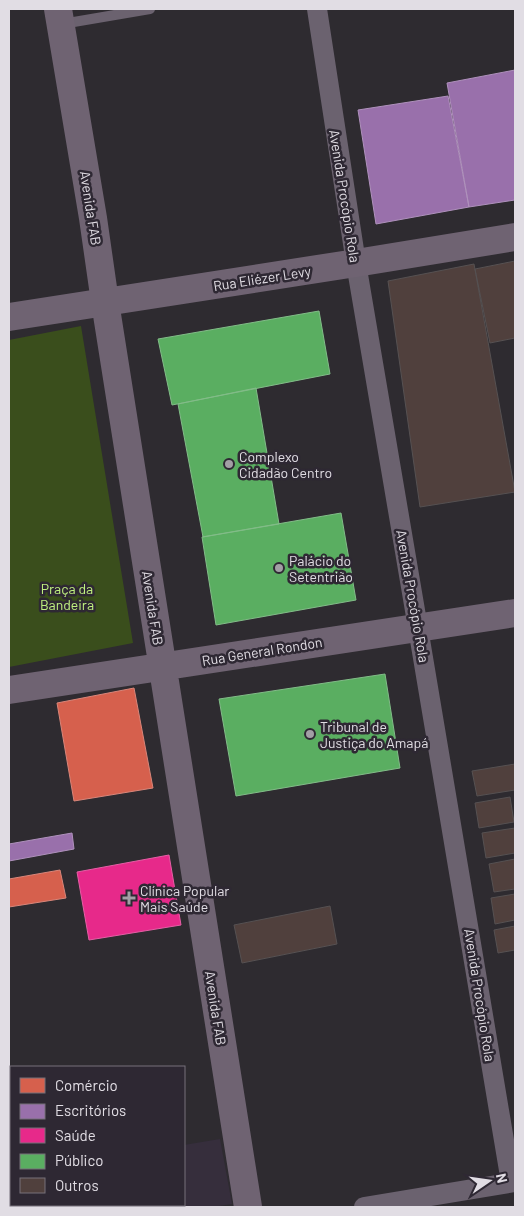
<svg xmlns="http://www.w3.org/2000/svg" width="524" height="1216" font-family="Barlow,sans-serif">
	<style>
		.built { fill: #362e3c }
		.green { fill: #3a4e1c }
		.shops { fill: #d6604d; stroke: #d9867a }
		.offices { fill: #9970ab; stroke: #af91bc }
		.health { fill: #e7298a; stroke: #e55fa5 }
		.public { fill: #5aae61; stroke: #82bc88 }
		.building { fill: #50403d; stroke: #565152 }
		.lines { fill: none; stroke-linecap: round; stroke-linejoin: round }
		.lane { stroke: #6b626f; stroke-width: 10 }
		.street { stroke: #6b626f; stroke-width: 20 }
		.secondary { stroke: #6f6372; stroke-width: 28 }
		.poi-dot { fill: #a29fa5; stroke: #2e2833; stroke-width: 2 }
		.labels { text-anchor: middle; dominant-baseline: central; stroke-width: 5; stroke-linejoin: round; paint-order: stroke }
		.street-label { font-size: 14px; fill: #e1dde4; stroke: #2e2833 }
		.poi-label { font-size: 14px; fill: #e1dde4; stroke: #2e2833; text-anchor: start }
		.park-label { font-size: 14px; fill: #c0f280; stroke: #2e2833 }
	</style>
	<rect width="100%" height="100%" fill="#2e2b30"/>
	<path class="built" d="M 220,1139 L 232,1204 L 213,1207 L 176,1207 L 175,1205 L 184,1205 L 184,1145 Z"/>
	<path class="green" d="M 81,326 L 133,643 L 9,667 L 9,340 Z"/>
	<path class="shops" d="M 134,688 L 153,788 L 74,801 L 57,703 Z
		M 60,870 L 66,898 L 9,907 L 9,879 Z"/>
	<path class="offices" d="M 515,70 L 515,200 L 469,207 L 447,83 Z
		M 448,96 L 469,207 L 376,224 L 358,110 Z
		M 72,833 L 74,849 L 9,861 L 9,844 Z"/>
	<path class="health" d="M 169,855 L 181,925 L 89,940 L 77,872 Z"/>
	<path class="public" d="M 319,311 L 330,374 L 172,405 L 158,339 Z
		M 256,388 L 279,524 L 203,537 L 178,404 Z
		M 341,513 L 356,600 L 216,625 L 202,537 Z
		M 385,674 L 400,768 L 236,796 L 219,699 Z"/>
	<path class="building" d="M 515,261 L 515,338 L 490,343 L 475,269 Z
		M 474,264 L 515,492 L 420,507 L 388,281 Z
		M 515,764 L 515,790 L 477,796 L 472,771 Z
		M 510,797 L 514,822 L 479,828 L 475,803 Z
		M 515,828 L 515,853 L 486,858 L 482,833 Z
		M 515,859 L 515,889 L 494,892 L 489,864 Z
		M 515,894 L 515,920 L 495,924 L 491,898 Z
		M 330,906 L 337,944 L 242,963 L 234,925 Z
		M 515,926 L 515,950 L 498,953 L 494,930 Z"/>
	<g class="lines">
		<path class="lane" d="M 62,24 L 150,9"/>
		<path class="street" d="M 317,9 L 356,263 L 418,628 L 511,1182
			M 9,1168 L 11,1184
			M 14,1205 L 15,1207
			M 364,1207 L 515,1182"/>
		<path class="secondary" d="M 58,9 L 93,218 L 105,302 L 248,1207
			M 9,317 L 356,263 L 515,237
			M 9,690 L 515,613"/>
	</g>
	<g class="poi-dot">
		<circle cx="229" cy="464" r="5"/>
		<circle cx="279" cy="568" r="5"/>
		<circle cx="310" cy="734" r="5"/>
		<path d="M126.5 890.5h5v5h5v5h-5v5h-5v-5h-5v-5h5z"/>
	</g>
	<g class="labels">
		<g class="street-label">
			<text transform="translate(345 196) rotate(81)">Avenida Procópio Rola</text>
			<text transform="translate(91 208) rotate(81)">Avenida FAB</text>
			<text transform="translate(262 278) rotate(-9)">Rua Eliézer Levy</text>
			<text transform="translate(413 596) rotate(80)">Avenida Procópio Rola</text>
			<text transform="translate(153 608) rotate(81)">Avenida FAB</text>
			<text transform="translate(262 651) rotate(-9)">Rua General Rondon</text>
			<text transform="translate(480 995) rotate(81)">Avenida Procópio Rola</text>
			<text transform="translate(216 1008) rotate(81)">Avenida FAB</text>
		</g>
		<g class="poi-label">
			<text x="239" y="456">Complexo<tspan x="239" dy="16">Cidadão Centro</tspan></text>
			<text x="289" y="560">Palácio do<tspan x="289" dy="16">Setentrião</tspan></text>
			<text x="320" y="726">Tribunal de<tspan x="320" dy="16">Justiça do Amapá</tspan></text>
			<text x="140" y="890">Clínica Popular<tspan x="140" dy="16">Mais Saúde</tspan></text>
		</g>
		<g class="park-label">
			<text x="67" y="588">Praça da<tspan x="67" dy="16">Bandeira</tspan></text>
		</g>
	</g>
	<rect width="524" height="1216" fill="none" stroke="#e1dde4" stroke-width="20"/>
	<rect x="10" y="1066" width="175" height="140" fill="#2e2833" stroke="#76707a"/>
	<rect x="20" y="1078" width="25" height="15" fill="#d6604d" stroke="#76707a"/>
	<text x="55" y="1091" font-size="15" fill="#e1dde4">Comércio</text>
	<rect x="20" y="1104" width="25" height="15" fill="#9970ab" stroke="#76707a"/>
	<text x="55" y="1116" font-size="15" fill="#e1dde4">Escritórios</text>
	<rect x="20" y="1128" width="25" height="15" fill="#e7298a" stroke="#76707a"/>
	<text x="55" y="1141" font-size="15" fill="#e1dde4">Saúde</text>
	<rect x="20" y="1154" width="25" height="15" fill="#5aae61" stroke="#76707a"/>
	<text x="55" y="1166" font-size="15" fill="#e1dde4">Público</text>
	<rect x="20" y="1178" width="25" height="15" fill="#50403d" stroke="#76707a"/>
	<text x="55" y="1191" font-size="15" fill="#e1dde4">Outros</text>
	<g transform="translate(489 1181) rotate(77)" stroke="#2e2833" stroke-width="4" paint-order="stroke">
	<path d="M0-4L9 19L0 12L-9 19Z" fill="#e1dde4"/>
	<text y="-8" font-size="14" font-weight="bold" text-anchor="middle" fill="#e1dde4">N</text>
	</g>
</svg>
